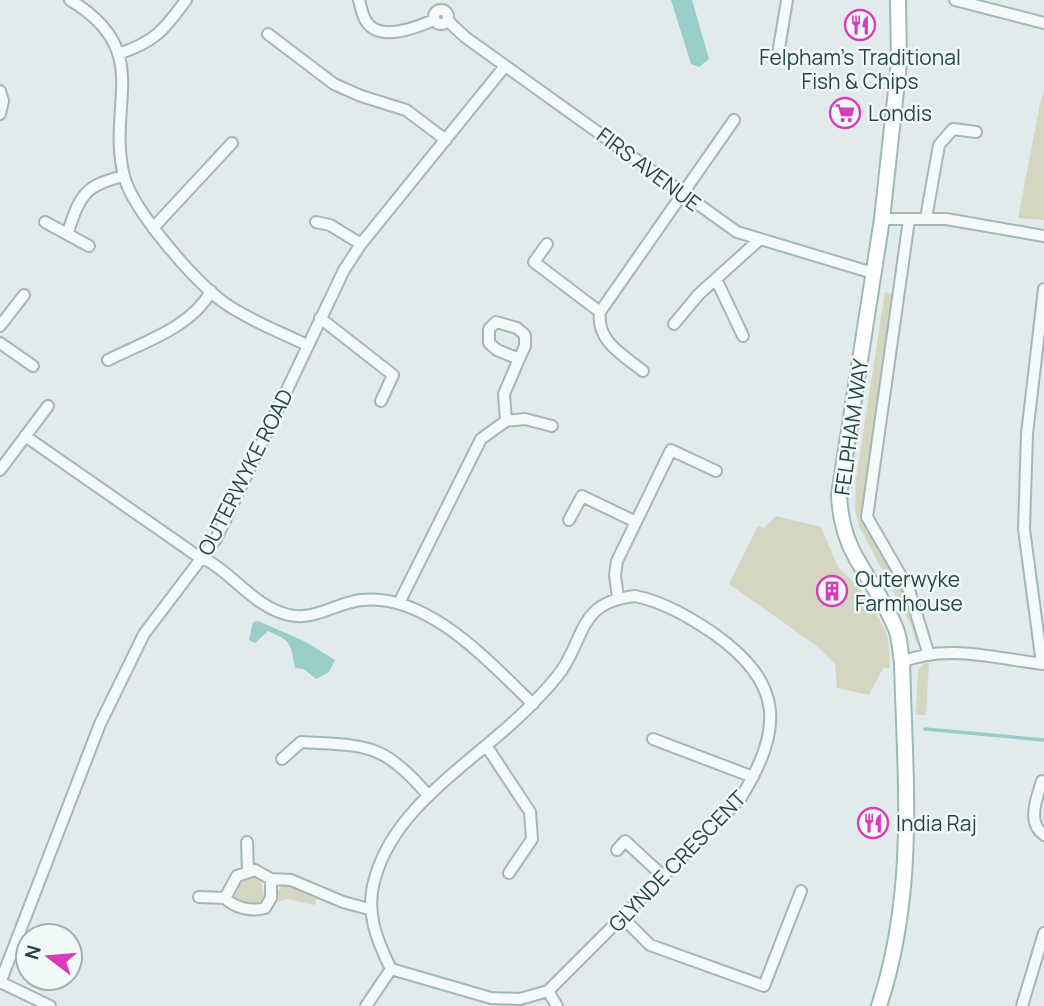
<svg xmlns="http://www.w3.org/2000/svg" width="1044" height="1006" font-family="Manrope,sans-serif">
	<style>
		.green { fill: #d4d6c1 }
		.water { fill: #99cec8 }
		.lines { fill: none; stroke-linecap: round; stroke-linejoin: round }
		.stream { stroke: #99cec8; stroke-width: 3.5 }
		.minor-casing { stroke: #a6b6b6; stroke-width: 14 }
		.major-casing { stroke: #9fb8b7; stroke-width: 18 }
		.minor { stroke: #f4f9f9; stroke-width: 10 }
		.major { stroke: #fff; stroke-width: 14 }
		.labels { text-anchor: middle; dominant-baseline: central; stroke-width: 5; stroke-linejoin: round; paint-order: stroke }
		.poi-label { font-size: 21px; fill: #284545; stroke: #f1f8f8; text-anchor: start }
		.street-label { font-size: 21px; fill: #284545; stroke: #f1f8f8 }
	</style>
	<rect width="100%" height="100%" fill="#e1ebeb"/>
	<path class="green" d="M 1044,92 L 1044,220 L 1018,218 L 1040,104 Z
		M 885,292 L 894,294 L 865,517 L 904,595 L 921,643 L 917,644 L 910,623 L 860,528 L 855,511 L 856,479 Z
		M 776,516 L 821,527 L 838,567 L 860,589 L 881,622 L 888,637 L 890,668 L 883,668 L 869,695 L 837,688 L 835,664 L 818,647 L 729,584 L 758,526 L 764,528 Z
		M 924,663 L 929,663 L 926,715 L 916,715 L 918,670 Z
		M 255,876 L 260,877 L 265,899 L 254,905 L 233,898 L 231,894 L 239,881 Z
		M 284,885 L 318,895 L 315,905 L 287,899 L 278,902 L 276,892 Z"/>
	<path class="water" d="M 671,0 L 692,0 L 709,59 L 699,67 L 691,64 Z
		M 258,621 L 304,641 L 335,660 L 329,672 L 316,679 L 304,669 L 295,668 C 290,643 293,642 268,631 L 255,643 L 249,640 L 253,622 Z"/>
	<g class="lines">
		<path class="stream" d="M 925,729 L 1044,740"/>
		<g class="minor-casing">
			<path id="minor" d="M 70,0 C 155,51 106,104 124,176 C 133,211 196,283 226,304 C 251,321 280,332 307,345
				M 359,0 C 361,7 362,15 366,21 C 379,43 417,27 434,20
				M 955,0 L 1044,23
				M434 17a7 7 0 1 1 14 0a7 7 0 1 1-14 0Z
				M 448,21 L 465,37 L 737,232 L 873,273
				M 268,34 L 334,84 L 361,96 L 406,110 L 446,140
				M 118,54 C 155,42 164,30 186,0
				M 777,60 L 787,0
				M 0,91 L 3,101 L 0,114
				M 926,218 L 939,145 L 953,129 L 976,132
				M 882,219 L 946,219 L 1044,236
				M 909,220 L 867,517 L 909,590 L 928,652
				M 45,222 L 89,246
				M 316,222 L 330,225 L 361,244
				M 153,228 L 232,143
				M 68,232 C 80,195 85,185 124,176
				M 547,244 L 534,262 L 600,312
				M 716,279 L 743,336
				M 320,318 L 393,375 L 381,401
				M 496,322 L 517,328 L 525,335 L 525,346 L 519,359 L 497,350 L 489,343 L 489,329 Z
				M 674,324 L 699,294 L 758,241
				M 0,326 L 24,295
				M 0,343 L 33,366
				M 108,360 C 144,342 192,327 211,291
				M 643,371 C 623,355 596,341 600,312 L 734,120
				M 506,421 L 504,394 L 519,359
				M 25,436 L 196,555 C 230,568 252,607 289,615 C 314,621 336,603 361,600 C 427,592 489,662 533,704
				M 0,470 L 48,406
				M 569,520 L 582,496 L 634,521
				M 635,596 C 664,602 689,617 713,633 C 784,683 784,728 740,799 L 548,991 L 520,999 L 491,998 L 391,969 C 376,939 365,911 375,878 C 397,800 482,758 534,702 C 544,692 554,681 562,670 C 586,633 580,602 635,596 Z
				M 618,598 L 615,575 L 617,561 L 671,450 L 716,471
				M 400,601 L 481,439 L 506,421 L 525,419 L 552,426
				M 902,662 C 947,643 997,659 1044,664
				M 1042,664 L 1024,529 L 1027,434 L 1044,289
				M 653,739 L 753,777
				M 487,747 L 530,812 L 532,839 L 509,873
				M 282,759 L 301,742 C 364,746 382,741 427,794
				M 1042,781 C 1037,798 1026,822 1044,835
				M 247,842 L 248,870
				M 617,850 L 625,841 L 663,876
				M 199,897 L 225,898 L 237,876 L 255,870 L 271,879 L 291,880 L 343,902 L 369,909
				M 225,898 C 235,908 251,912 265,908 L 271,898 L 271,879
				M 623,918 L 650,945 L 764,986 L 801,891
				M 0,982 L 50,1006
				M 0,983 L 100,724 L 144,634 L 216,539 L 344,270 L 361,244 L 505,66
				M 548,991 L 557,1006
				M 366,1006 L 391,969
				M 1022,1006 L 1044,933"/>
		</g>
		<g class="major-casing">
			<path id="major" d="M 879,1006 C 917,891 905,781 902,662 C 900,651 900,639 896,629 C 875,576 842,559 839,495 L 882,219 L 899,63 L 898,0"/>
		</g>
		<use href="#minor" class="minor"/>
		<use href="#major" class="major"/>
	</g>
	<defs>
		<g id="restaurant-ring" transform="scale(1.575)"><circle r="9.5" fill="#f1f8f8" stroke="#db3bb9" stroke-width="1.5"/><path d="M-5-6h1v4h1v-4h1v4h1v-4h1v5L-1.5 .5V6h-2V.5L-5-1ZM5-6V6H3V1.5H1.5Q1.5-4 5-6Z" fill="#db3bb9"/></g>
		<g id="supermarket-ring" transform="scale(1.575)"><circle r="9.5" fill="#f1f8f8" stroke="#db3bb9" stroke-width="1.5"/><path d="M-6-5.5h2.5l.6 2H6L4.5 2H-2.5L-4.4-4H-6ZM-1.5 3.2a1.3 1.3 0 1 0 .1 0ZM3 3.2a1.3 1.3 0 1 0 .1 0Z" fill="#db3bb9"/></g>
		<g id="building-ring" transform="scale(1.575)"><circle r="9.5" fill="#f1f8f8" stroke="#db3bb9" stroke-width="1.5"/><path d="M-4-6H4V6H1V3H-1V6H-4ZM-2.5-4.3h1.7v1.8h-1.7ZM.8-4.3h1.7v1.8H.8ZM-2.5-1h1.7V.8h-1.7ZM.8-1h1.7V.8H.8Z" fill="#db3bb9"/></g>
	</defs>
	<g fill-rule="evenodd">
		<use href="#restaurant-ring" x="860" y="25"/>
		<use href="#supermarket-ring" x="845" y="113"/>
		<use href="#building-ring" x="832" y="591"/>
		<use href="#restaurant-ring" x="873" y="823"/>
	</g>
	<g class="labels">
		<g class="poi-label">
			<text x="860" y="57" text-anchor="middle">Felpham's Traditional<tspan x="860" dy="24">Fish &amp; Chips</tspan></text>
			<text x="868" y="113">Londis</text>
			<text x="855" y="579">Outerwyke<tspan x="855" dy="24">Farmhouse</tspan></text>
			<text x="896" y="823">India Raj</text>
		</g>
		<g class="street-label">
			<text transform="translate(649 169) rotate(37)">FIRS AVENUE</text>
			<text transform="translate(851 427) rotate(-82)">FELPHAM WAY</text>
			<text transform="translate(245 472) rotate(-63)">OUTERWYKE ROAD</text>
			<text transform="translate(677 861) rotate(-46)">GLYNDE CRESCENT</text>
		</g>
	</g>
	<g transform="translate(49 957) rotate(286)"><circle r="33" fill="#f1f8f8" stroke="#a1b0b0" stroke-width="2"/>
	<path d="M0-5L12 26L0 18L-12 26Z" fill="#db3bb9"/>
	<text y="-10" font-size="19" font-weight="bold" text-anchor="middle" fill="#284545">N</text>
	</g>
</svg>
